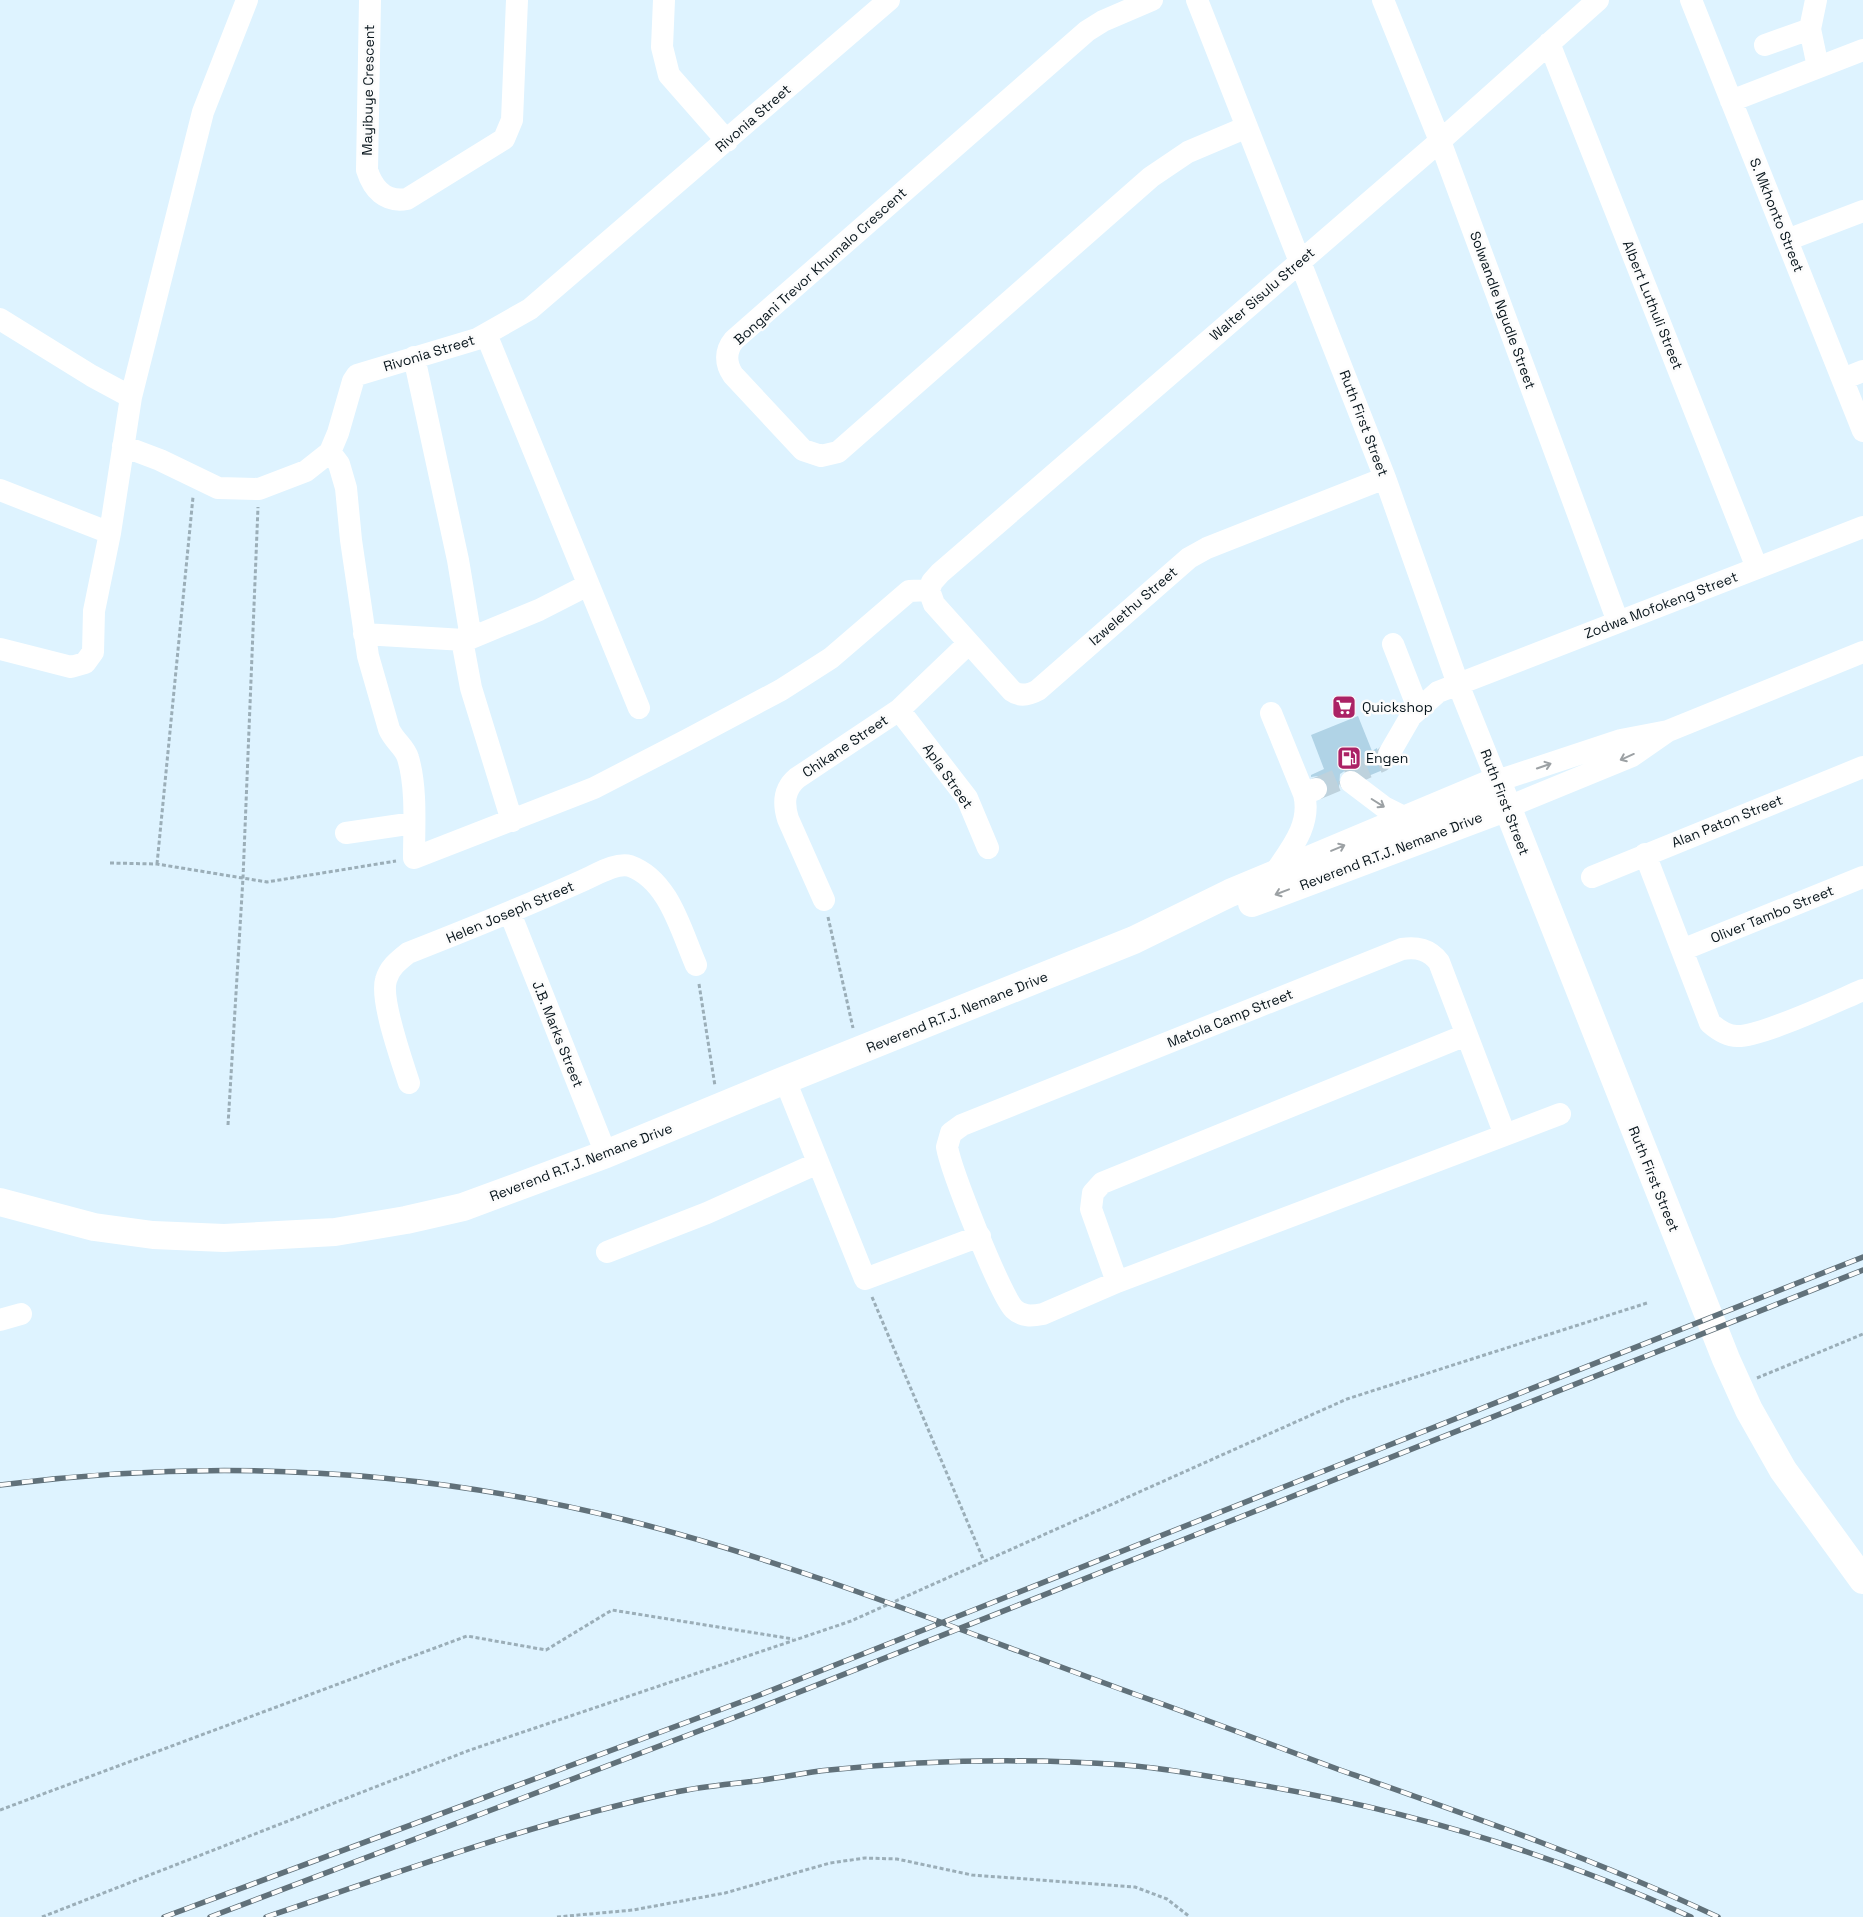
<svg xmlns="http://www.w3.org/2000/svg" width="1863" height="1917" font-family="'Space Grotesk',sans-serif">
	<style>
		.building { fill: #b0d3e6 }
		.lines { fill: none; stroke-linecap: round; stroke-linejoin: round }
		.minor-tunnel { stroke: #bed2dd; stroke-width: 22; stroke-dasharray: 22 11; stroke-linecap: butt }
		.path { stroke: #9baeb8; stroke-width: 3; stroke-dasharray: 4 2.5; stroke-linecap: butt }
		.minor { stroke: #fff; stroke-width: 22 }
		.major { stroke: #fff; stroke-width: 28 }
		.rail-casing { stroke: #61717a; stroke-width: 5.5 }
		.rail { stroke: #fcfcfc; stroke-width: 4; stroke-dasharray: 11; stroke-linecap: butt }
		.oneway { stroke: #9ca1a4 }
		.labels { text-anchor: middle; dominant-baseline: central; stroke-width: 5; stroke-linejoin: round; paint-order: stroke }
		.street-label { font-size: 14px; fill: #08151c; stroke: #fcfcfc }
		.poi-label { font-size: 14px; fill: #08151c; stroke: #fcfcfc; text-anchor: start }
	</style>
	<rect width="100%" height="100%" fill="#def3ff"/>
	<path class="building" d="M 1358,716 L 1372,751 L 1377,748 L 1378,761 L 1383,766 L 1390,767 L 1366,777 L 1353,769 L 1346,770 L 1340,774 L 1339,787 L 1329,791 L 1324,779 L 1318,776 L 1311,777 L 1311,775 L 1324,769 L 1311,735 Z"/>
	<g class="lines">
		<path class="minor-tunnel" d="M 1347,776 L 1381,761 L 1389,754
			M 1316,789 L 1347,776 L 1351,782"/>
		<path class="path" d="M 110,863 L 157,864 L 267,882 L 396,861
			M 157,864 L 193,497
			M 828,917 L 853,1028
			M 699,984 L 715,1086
			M 228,1125 L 243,878 L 258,507
			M 872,1297 L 984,1561
			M 1757,1378 L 1863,1334
			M 0,1810 L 467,1636 L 546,1650 L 612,1610 L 793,1639
			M 42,1917 L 470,1750 L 851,1621 L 1347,1399 L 1647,1303
			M 557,1917 L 633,1910 L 725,1893 L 830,1863 L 865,1858 L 897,1859 L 972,1875 L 1135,1887 L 1167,1899 L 1190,1917"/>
		<path class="minor" d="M 370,0 L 367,170 C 373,189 385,203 407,199 L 504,139 L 512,120 L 517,0
			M 664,0 L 662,47 L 669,75 L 727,141
			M 1152,0 L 1103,21 L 1087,31 L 734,340 C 725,351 725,363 733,375 L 803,450 L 821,456 L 838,452 L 1151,177 L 1188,152 L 1247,127
			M 1197,0 L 1385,478 L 1458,684 L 1497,781 L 1621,740 L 1668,731
			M 1383,0 L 1440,141 L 1618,622
			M 1691,0 L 1863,431
			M 1816,0 L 1810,29 L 1818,67
			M 1549,43 L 1757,568
			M 1765,45 L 1810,29
			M 1731,101 L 1863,50
			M 1787,240 L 1863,211
			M 0,319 L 92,376 L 131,397 L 110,533 L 94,611 L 93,652 L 85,663 L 71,667 L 0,649
			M 486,334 L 639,708
			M 414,357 L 458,560 L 471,638
			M 1843,379 L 1863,371
			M 131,397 L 203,112 L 247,0
			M 123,446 L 160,460 L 218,488 L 259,489 L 306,471 L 330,452 L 338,433 L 353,381 L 357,375 L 477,339 L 530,309 L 889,0
			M 330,452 L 339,464 L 346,488 L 351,540 L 368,656 L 389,729 C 394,741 405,747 408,758 C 417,788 414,827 414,858 L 594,788 L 687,740 L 781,690 L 831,658 L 909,591 L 929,590
			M 0,490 L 110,533
			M 929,590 L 932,582 L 940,573 L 1440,141 L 1598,0
			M 929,590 L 934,604 L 1012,691 C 1020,697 1029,695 1038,690 L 1189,558 L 1207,548 L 1385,478
			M 364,634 L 464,640 L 471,638 L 539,610 L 588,585
			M 462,640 L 471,688 L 512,821
			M 1393,644 L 1418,708
			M 899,710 L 967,798 L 988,848
			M 1271,713 L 1304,794
			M 1389,754 L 1411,716 L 1438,692 L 1863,527
			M 1351,782 L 1384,807 L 1408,819
			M 1508,807 L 1632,756 L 1668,731 L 1863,652
			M 346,833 L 414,823
			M 1645,854 L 1710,1023 C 1718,1030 1727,1036 1737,1036 C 1761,1037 1837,1001 1863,990
			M 1274,874 C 1290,850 1312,825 1304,794 L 1316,789
			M 1592,877 L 1863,767
			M 824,900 L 788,819 C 783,803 784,789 797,778 L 899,710 L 969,643
			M 510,913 L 606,1154
			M 1682,950 L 1863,877
			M 785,1080 L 865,1279 L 980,1236
			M 409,1083 C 402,1061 380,1000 386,980 C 389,968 398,961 408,953 C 467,930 526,906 584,880 C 596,875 616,862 630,866 C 669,880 681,931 696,965
			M 1505,1135 L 1439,962 C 1429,949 1417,947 1402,949 L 962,1125 L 951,1133 L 947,1147 C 951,1170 1000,1295 1014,1309 C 1022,1317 1032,1316 1043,1314 L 1117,1282 L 1505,1135 L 1560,1114
			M 607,1252 L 707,1213 L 818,1163
			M 1117,1282 L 1091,1209 L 1093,1193 L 1102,1183 L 1466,1035
			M 0,1320 L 21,1314"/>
		<path class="major" d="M 1252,903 L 1508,807
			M 0,1202 L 94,1227 L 153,1235 L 224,1238 L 335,1232 L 406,1220 L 463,1207 L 606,1154 L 785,1080 L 1134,940 L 1230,893 L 1497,781 L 1726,1359 L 1749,1410 L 1783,1470 L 1863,1580"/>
		<g class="rail-casing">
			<path id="rail" d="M 0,1485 C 211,1458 419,1468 626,1520 C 801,1564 968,1634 1137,1695 C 1205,1719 1272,1745 1340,1770 C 1468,1815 1595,1859 1718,1917
				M 164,1917 L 757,1696 L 1863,1257
				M 210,1917 L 754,1710 L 1863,1270
				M 266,1917 C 400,1872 538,1821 676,1792 C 705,1786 734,1784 763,1780 C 785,1777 807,1772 829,1770 C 927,1760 1026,1758 1124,1765 C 1165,1768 1207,1776 1248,1783 C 1401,1808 1550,1852 1691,1917"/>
		</g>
		<use href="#rail" class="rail"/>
	</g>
	<defs><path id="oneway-shaft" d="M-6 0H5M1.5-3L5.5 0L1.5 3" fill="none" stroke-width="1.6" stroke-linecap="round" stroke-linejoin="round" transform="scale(1.25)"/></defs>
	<g class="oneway">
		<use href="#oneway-shaft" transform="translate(1627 757) rotate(156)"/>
		<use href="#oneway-shaft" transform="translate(1544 766) rotate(-19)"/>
		<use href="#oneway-shaft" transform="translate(1378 803) rotate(32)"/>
		<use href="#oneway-shaft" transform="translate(1338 848) rotate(-23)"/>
		<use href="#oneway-shaft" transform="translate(1282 892) rotate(159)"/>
	</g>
	<defs>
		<g id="supermarket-square" transform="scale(1.25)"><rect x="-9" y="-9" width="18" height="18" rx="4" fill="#ab2265" stroke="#fcfcfc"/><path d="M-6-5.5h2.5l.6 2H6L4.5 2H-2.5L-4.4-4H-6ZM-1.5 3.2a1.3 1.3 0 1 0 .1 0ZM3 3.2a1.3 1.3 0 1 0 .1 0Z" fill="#fff"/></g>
		<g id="fuel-square" transform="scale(1.25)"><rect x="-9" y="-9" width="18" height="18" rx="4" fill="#ab2265" stroke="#fcfcfc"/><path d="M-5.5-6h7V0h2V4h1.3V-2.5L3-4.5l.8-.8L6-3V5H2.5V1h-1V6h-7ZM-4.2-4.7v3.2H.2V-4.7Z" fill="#fff"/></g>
	</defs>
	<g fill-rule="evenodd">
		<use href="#supermarket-square" x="1344" y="707"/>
		<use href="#fuel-square" x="1349" y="758"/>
	</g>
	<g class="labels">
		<g class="street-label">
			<text transform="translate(368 90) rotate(-89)">Mayibuye Crescent</text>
			<text transform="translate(753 118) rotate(-41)">Rivonia Street</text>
			<text transform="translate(1777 215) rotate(68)">S. Mkhonto Street</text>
			<text transform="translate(820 266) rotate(-42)">Bongani Trevor Khumalo Crescent</text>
			<text transform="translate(1262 294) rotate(-41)">Walter Sisulu Street</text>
			<text transform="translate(1653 305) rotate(68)">Albert Luthuli Street</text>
			<text transform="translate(1503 310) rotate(70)">Solwandle Ngudle Street</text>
			<text transform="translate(429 353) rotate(-17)">Rivonia Street</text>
			<text transform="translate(1364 423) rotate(69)">Ruth First Street</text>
			<text transform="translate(1661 605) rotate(-21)">Zodwa Mofokeng Street</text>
			<text transform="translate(1133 606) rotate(-41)">Izwelethu Street</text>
			<text transform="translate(845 746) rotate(-34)">Chikane Street</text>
			<text transform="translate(948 776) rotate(55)">Apla Street</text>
			<text transform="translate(1505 802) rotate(69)">Ruth First Street</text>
			<text transform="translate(1727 821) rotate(-22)">Alan Paton Street</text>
			<text transform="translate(1391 851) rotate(-21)">Reverend R.T.J. Nemane Drive</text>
			<text transform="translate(510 912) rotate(-23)">Helen Joseph Street</text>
			<text transform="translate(1772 914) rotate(-22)">Oliver Tambo Street</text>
			<text transform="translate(957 1012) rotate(-22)">Reverend R.T.J. Nemane Drive</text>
			<text transform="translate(1230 1018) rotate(-22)">Matola Camp Street</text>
			<text transform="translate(558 1034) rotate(68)">J.B. Marks Street</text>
			<text transform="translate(581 1162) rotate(-21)">Reverend R.T.J. Nemane Drive</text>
			<text transform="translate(1654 1179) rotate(68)">Ruth First Street</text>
		</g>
		<g class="poi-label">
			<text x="1362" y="707">Quickshop</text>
			<text x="1366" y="758">Engen</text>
		</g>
	</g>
</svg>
